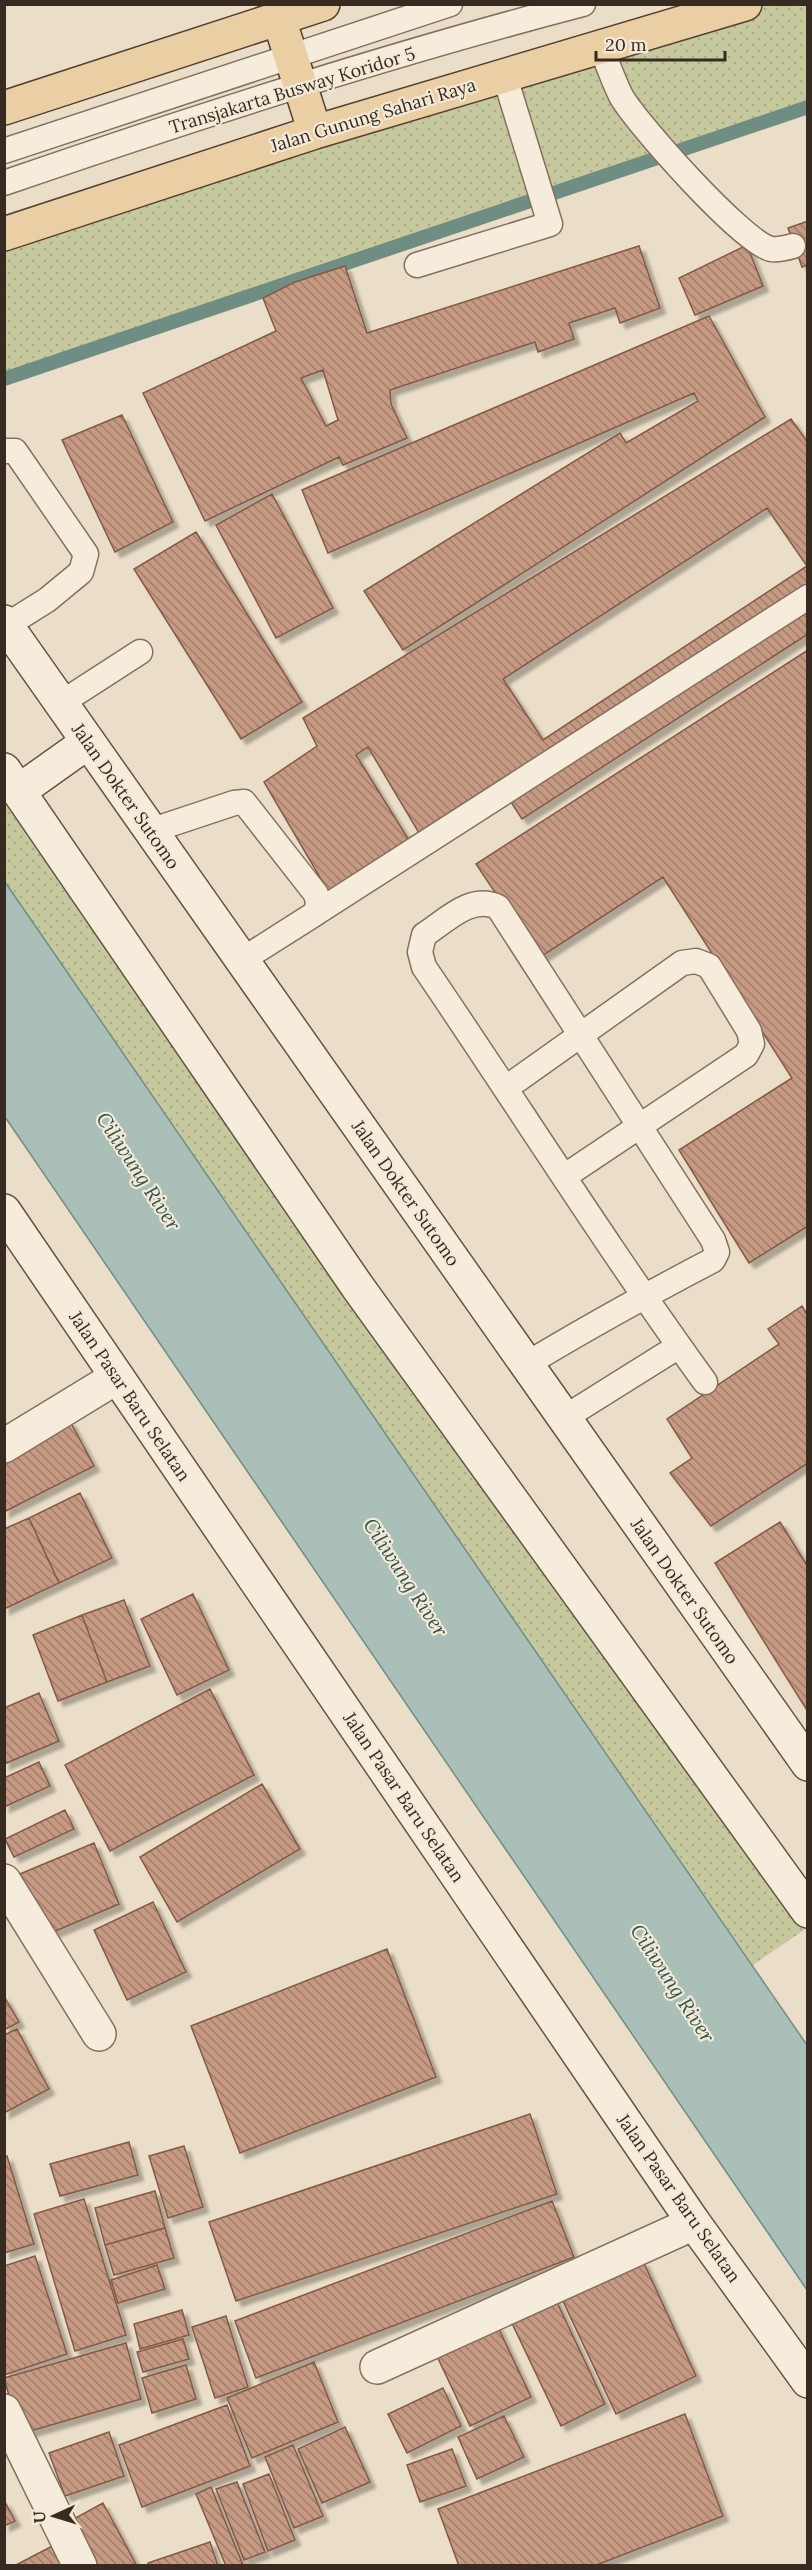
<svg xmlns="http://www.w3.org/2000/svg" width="812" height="2570" font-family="Lora,serif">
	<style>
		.grass { fill: url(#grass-dots) }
		.water { fill: #a9bfb7; stroke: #708d84; stroke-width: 1.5 }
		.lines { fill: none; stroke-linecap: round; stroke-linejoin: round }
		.stream { stroke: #708d84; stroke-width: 14 }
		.building { fill: url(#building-back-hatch); stroke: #825a47; stroke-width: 1.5; fill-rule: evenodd; filter: url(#shadow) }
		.lane-casing { stroke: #85705f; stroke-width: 27 }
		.street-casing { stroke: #85705f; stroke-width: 36 }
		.secondary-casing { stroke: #675242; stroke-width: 36 }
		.primary-casing { stroke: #543f32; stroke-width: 36 }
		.lane { stroke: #f6ecdb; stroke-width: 24 }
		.street { stroke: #f6ecdb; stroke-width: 33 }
		.secondary { stroke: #f6ecdb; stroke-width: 33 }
		.primary { stroke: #eacfa4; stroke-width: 33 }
		.labels { text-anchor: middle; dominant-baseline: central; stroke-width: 4.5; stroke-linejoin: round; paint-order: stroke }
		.street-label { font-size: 18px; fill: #372a21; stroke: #f3e9d7 }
		.water-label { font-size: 20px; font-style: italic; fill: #325550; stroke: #f3e9d7 }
	</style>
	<defs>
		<pattern id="grass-dots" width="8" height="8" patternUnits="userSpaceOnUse" patternTransform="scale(1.5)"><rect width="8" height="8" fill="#c6c89d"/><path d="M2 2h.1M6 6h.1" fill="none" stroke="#abac87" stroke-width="1.8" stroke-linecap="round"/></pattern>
		<pattern id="building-back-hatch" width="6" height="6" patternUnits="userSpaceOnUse" patternTransform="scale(1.5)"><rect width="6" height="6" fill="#c59982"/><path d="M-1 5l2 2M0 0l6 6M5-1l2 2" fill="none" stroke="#a17d6a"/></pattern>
		<filter id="shadow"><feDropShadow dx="5.5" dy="5.5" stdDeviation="1.5" flood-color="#0004"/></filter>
	</defs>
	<rect width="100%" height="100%" fill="#ebdec8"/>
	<path class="grass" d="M 748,5 L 807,5 L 807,112 L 648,168 L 5,379 L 4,233 Z
		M 4,771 L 807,1911 L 807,1928 L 753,1965 L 5,882 Z"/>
	<path class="water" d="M 5,882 L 807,2045 L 807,2290 L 5,1117 Z"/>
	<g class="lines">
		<path class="stream" d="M 4,379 L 808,107"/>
	</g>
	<path class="building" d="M 808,221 L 808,265 L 802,267 L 788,228 Z
		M 747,245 L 763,286 L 695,315 L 679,278 Z
		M 639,246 L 660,308 L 620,323 L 615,308 L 569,323 L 574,339 L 538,352 L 535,342 L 390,390 L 391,404 L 407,438 L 343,465 L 339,457 L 205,521 L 143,393 L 276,331 L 263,298 L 295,282 L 345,266 L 367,333 ZM 323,370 L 338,420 L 326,426 L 301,378 Z
		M 709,316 L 765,417 L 403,650 L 364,591 L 620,433 L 626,443 L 698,401 L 694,393 L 328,553 L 302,490 Z
		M 122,415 L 173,522 L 115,552 L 62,440 Z
		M 791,419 L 808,443 L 808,634 L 522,819 L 498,782 L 419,833 L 368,747 L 356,755 L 412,845 L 332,898 L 264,782 L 317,746 L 303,718 ZM 767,508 L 807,566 L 543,740 L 503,679 Z
		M 272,494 L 333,608 L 276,638 L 216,525 Z
		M 196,532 L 302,702 L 241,739 L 134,569 Z
		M 808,650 L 808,1226 L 749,1263 L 679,1150 L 792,1078 L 663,877 L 539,958 L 476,864 Z
		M 802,1306 L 808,1316 L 808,1463 L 711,1526 L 670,1473 L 692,1458 L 667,1419 L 779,1344 L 768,1329 Z
		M 70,1421 L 94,1466 L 4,1512 L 4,1460 Z
		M 80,1493 L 112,1558 L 59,1583 L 29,1518 Z
		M 29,1518 L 59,1583 L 4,1609 L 4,1529 Z
		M 780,1522 L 808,1567 L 808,1712 L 715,1563 Z
		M 193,1594 L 229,1670 L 177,1695 L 141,1619 Z
		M 124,1600 L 150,1666 L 107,1682 L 82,1615 Z
		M 82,1615 L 107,1682 L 58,1701 L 33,1635 Z
		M 210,1689 L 254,1775 L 110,1851 L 65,1765 Z
		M 39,1693 L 59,1741 L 4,1764 L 4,1708 Z
		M 39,1762 L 50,1786 L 4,1807 L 4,1778 Z
		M 262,1784 L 300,1849 L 177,1922 L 140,1857 Z
		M 65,1810 L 74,1829 L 14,1857 L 5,1839 Z
		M 94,1843 L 119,1904 L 46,1935 L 20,1874 Z
		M 153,1902 L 186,1972 L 127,2000 L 94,1930 Z
		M 387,1949 L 436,2077 L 240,2153 L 191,2026 Z
		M 4,1996 L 19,2022 L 4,2030 Z
		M 17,2029 L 49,2089 L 4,2113 L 4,2035 Z
		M 530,2114 L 557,2194 L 236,2301 L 209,2222 Z
		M 129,2142 L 138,2175 L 60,2196 L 50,2164 Z
		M 184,2146 L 203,2207 L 168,2218 L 149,2156 Z
		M 7,2156 L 34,2244 L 4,2253 L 4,2157 Z
		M 155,2191 L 165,2228 L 105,2245 L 95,2208 Z
		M 84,2199 L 126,2335 L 75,2351 L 34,2214 Z
		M 552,2201 L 574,2257 L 256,2378 L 235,2321 Z
		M 165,2228 L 174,2258 L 114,2275 L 105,2245 Z
		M 35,2256 L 67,2354 L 4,2375 L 4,2266 Z
		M 643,2261 L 696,2376 L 616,2414 L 562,2299 Z
		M 157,2265 L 165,2289 L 118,2303 L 111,2280 Z
		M 555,2298 L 605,2404 L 561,2426 L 510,2319 Z
		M 182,2310 L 189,2335 L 140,2349 L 134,2324 Z
		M 226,2316 L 248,2387 L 215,2398 L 192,2327 Z
		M 496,2323 L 531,2397 L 470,2426 L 435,2352 Z
		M 183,2339 L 189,2359 L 143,2372 L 137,2352 Z
		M 126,2343 L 141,2399 L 20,2434 L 4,2378 Z
		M 314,2362 L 338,2422 L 252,2458 L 227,2398 Z
		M 186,2365 L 196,2399 L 152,2413 L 142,2378 Z
		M 443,2388 L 461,2426 L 407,2453 L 388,2414 Z
		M 227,2405 L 250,2466 L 142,2507 L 119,2445 Z
		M 685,2414 L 723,2516 L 594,2566 L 459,2566 L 438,2509 Z
		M 504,2416 L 524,2457 L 477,2479 L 458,2437 Z
		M 345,2427 L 370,2482 L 322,2503 L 298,2449 Z
		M 109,2432 L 124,2476 L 65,2496 L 49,2453 Z
		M 293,2445 L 323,2516 L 294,2528 L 265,2457 Z
		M 452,2449 L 466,2486 L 420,2502 L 407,2465 Z
		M 269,2474 L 295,2540 L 268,2551 L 243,2484 Z
		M 237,2482 L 265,2552 L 244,2560 L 216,2489 Z
		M 211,2487 L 243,2565 L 241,2566 L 226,2566 L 196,2494 Z
		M 4,2500 L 15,2521 L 4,2526 Z
		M 103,2503 L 137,2566 L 94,2566 L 70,2521 Z
		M 60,2542 L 69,2566 L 14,2566 Z
		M 210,2542 L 218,2566 L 149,2566 L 148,2563 Z"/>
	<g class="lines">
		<g class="lane-casing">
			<path id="lane" d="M 600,45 C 607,62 613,80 621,96 C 636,123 743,243 771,249 C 778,250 786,248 793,246
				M 4,151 L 450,4
				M 4,183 C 195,117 387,55 583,4
				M 417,265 L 550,224 L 504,74
				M 4,451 L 15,451 L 86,554 L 81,572 L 47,600 L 7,625
				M 61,703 L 140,652
				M 150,831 L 234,803 L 244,802 L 316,894 L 318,903 L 316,913 L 242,960
				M 316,913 L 808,597
				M 506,1088 L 682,963 L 696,961 L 709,966 L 749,1031 L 752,1044 L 746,1055 L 565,1176
				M 527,1364 C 588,1327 650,1293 713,1260 L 717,1252 L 713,1240 L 498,907 C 471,894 446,921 424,935 L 420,952 L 424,967 C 518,1105 607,1247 705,1382
				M 564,1418 L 679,1346"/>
		</g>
		<g class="street-casing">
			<path id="street" d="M 4,1446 L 117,1377
				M 4,1881 L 99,2034
				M 377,2367 L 694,2223
				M 4,2411 L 80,2566"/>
		</g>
		<g class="secondary-casing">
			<path id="secondary" d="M 4,622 L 808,1764
				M 4,770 L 357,1286 L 808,1911
				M 19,791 L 88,742
				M 4,1211 L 694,2223 L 808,2381"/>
		</g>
		<g class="primary-casing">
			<path id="primary" d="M 279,19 L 315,132
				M 4,108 L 323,4
				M 4,234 L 315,132 L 745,4"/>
		</g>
		<use href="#lane" class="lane"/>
		<use href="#street" class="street"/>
		<use href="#secondary" class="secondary"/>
		<use href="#primary" class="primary"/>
	</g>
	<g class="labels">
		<g class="street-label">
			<text transform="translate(292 90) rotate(-17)">Transjakarta Busway Koridor 5</text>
			<text transform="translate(373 115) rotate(-17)">Jalan Gunung Sahari Raya</text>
			<text transform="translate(126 796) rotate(55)">Jalan Dokter Sutomo</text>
			<text transform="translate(406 1193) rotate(55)">Jalan Dokter Sutomo</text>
			<text transform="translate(130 1396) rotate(56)">Jalan Pasar Baru Selatan</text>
			<text transform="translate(685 1591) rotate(55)">Jalan Dokter Sutomo</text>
			<text transform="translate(404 1797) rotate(56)">Jalan Pasar Baru Selatan</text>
			<text transform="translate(679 2198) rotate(55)">Jalan Pasar Baru Selatan</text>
		</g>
		<g class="water-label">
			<text transform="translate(139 1171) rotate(57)">Ciliwung River</text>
			<text transform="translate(406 1577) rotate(57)">Ciliwung River</text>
			<text transform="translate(673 1983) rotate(57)">Ciliwung River</text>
		</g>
	</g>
	<rect width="812" height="2570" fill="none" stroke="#372a21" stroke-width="12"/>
	<g transform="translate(54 2516) rotate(266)" stroke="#f3e9d7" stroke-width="4.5" paint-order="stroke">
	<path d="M0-4.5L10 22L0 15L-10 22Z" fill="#372a21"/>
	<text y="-9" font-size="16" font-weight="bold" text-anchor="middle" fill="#372a21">U</text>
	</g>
	<path d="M596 51v9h129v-9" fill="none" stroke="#372a21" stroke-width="3"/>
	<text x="605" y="51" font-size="18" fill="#372a21" stroke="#f3e9d7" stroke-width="4.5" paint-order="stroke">20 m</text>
</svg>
